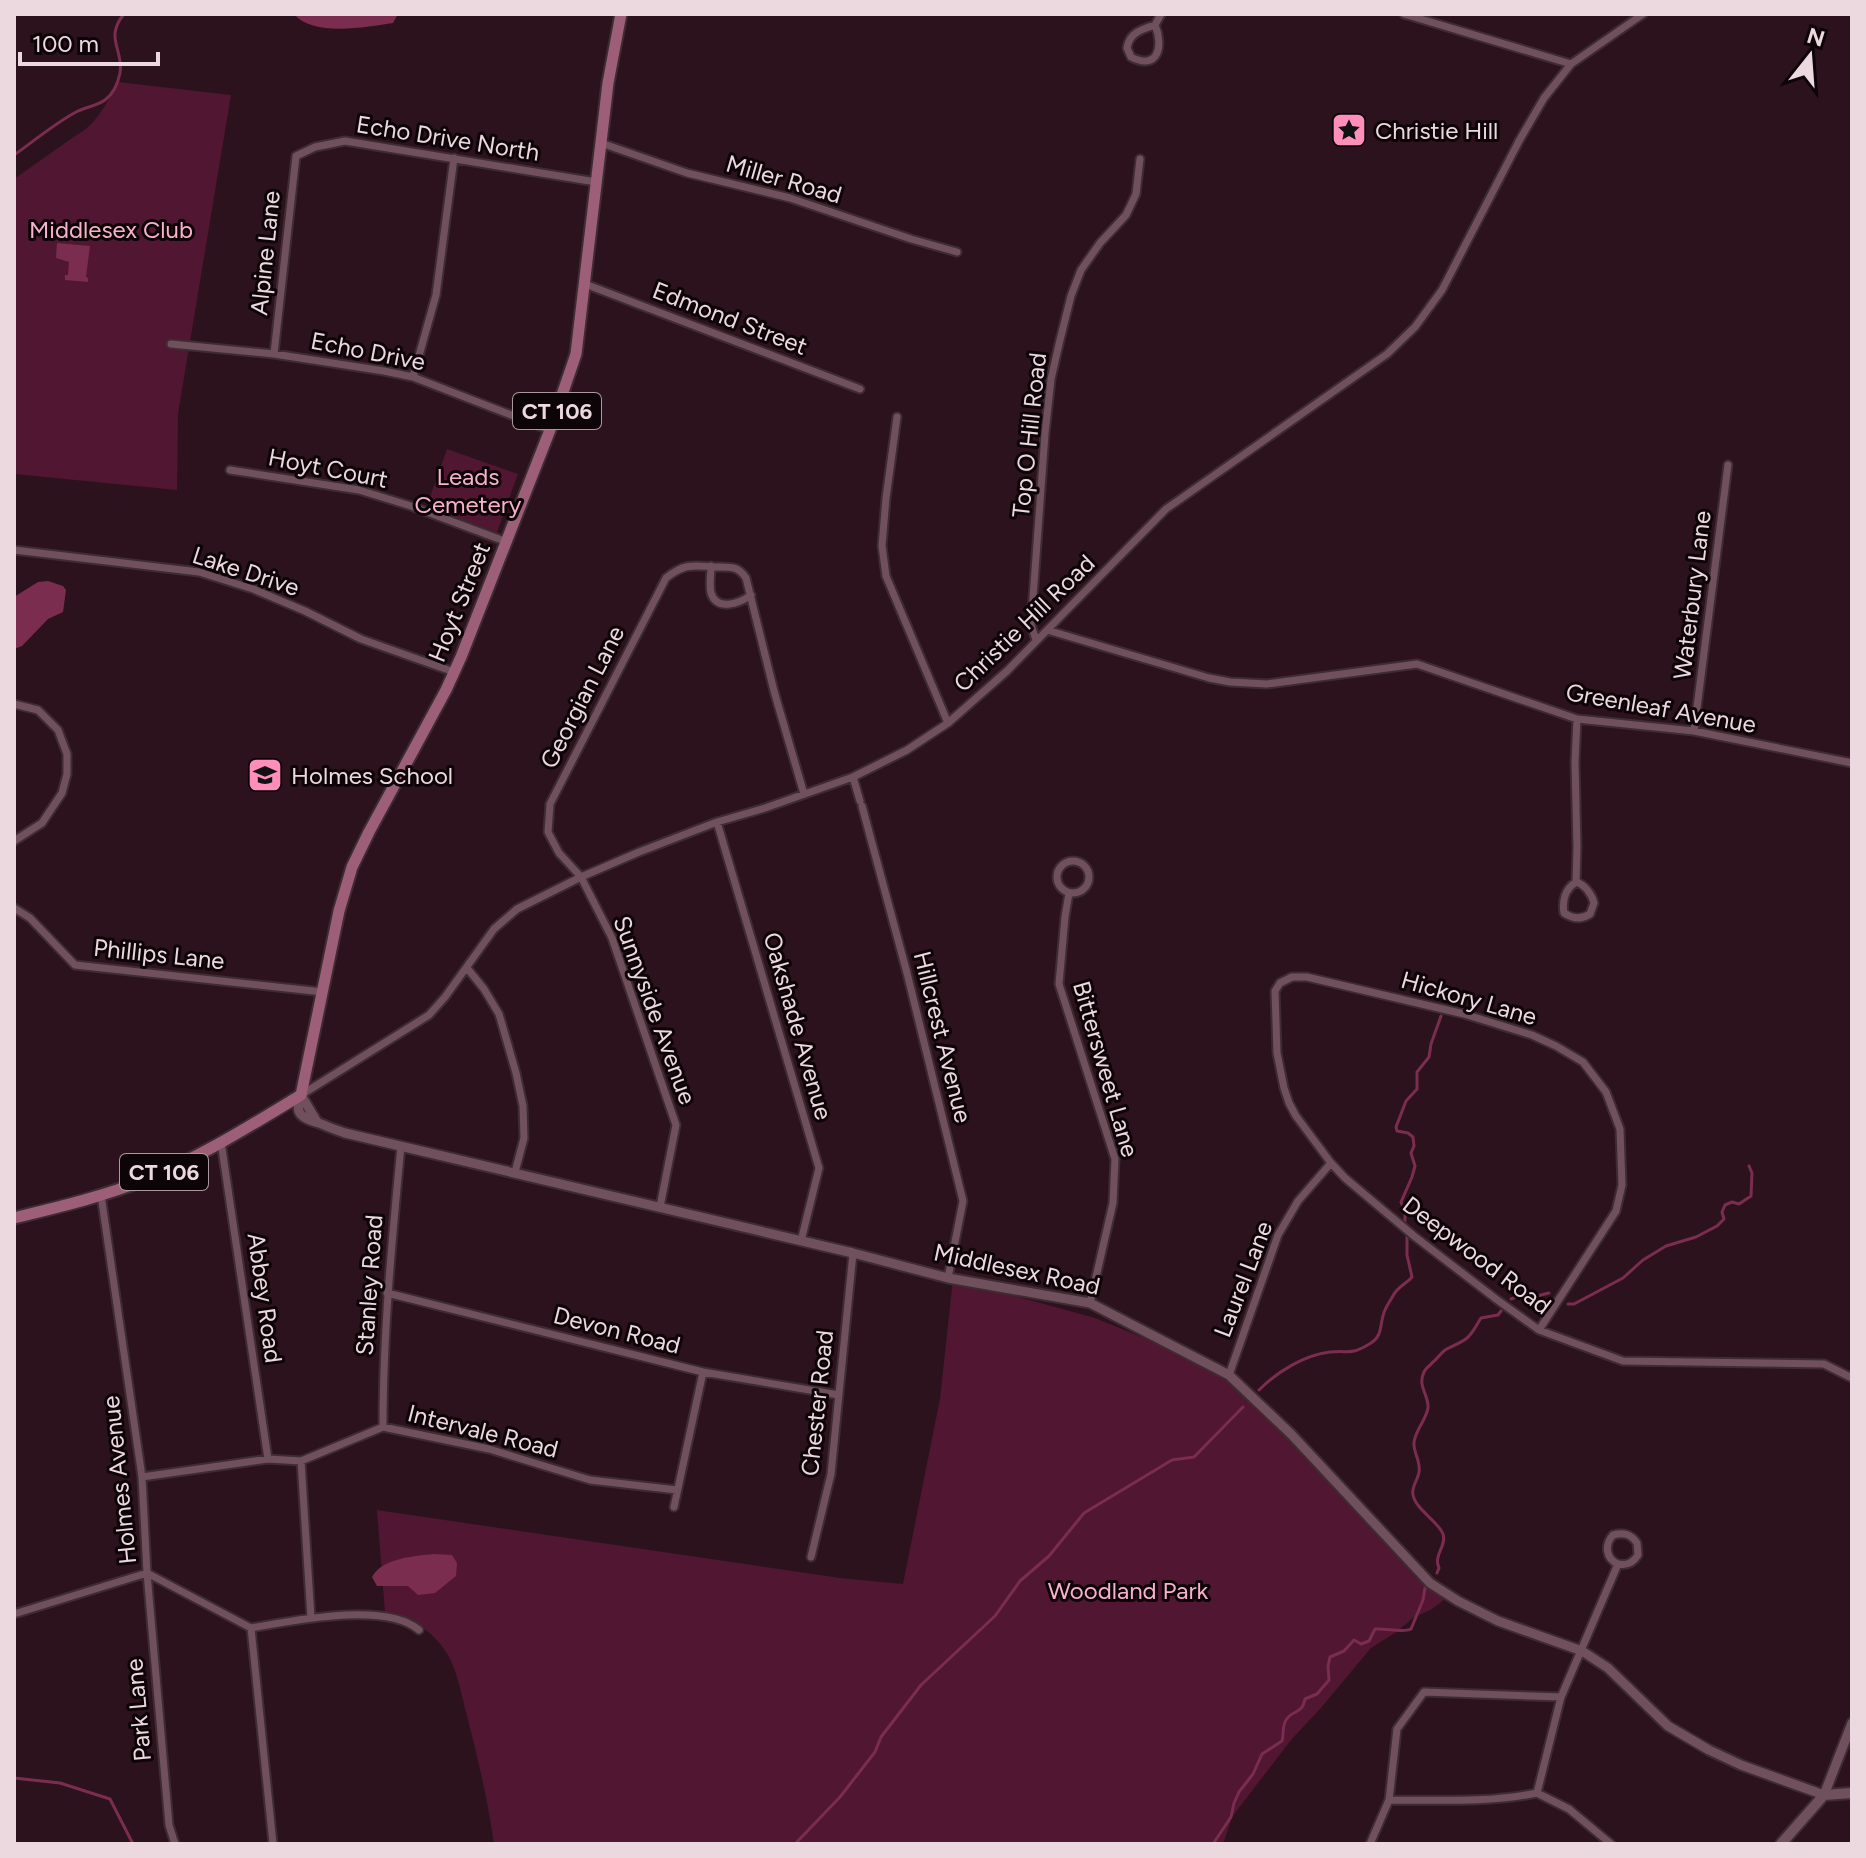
<svg xmlns="http://www.w3.org/2000/svg" width="1866" height="1858" font-family="Figtree,sans-serif">
	<style>
		.green { fill: #511631 }
		.water { fill: #7b2d4f }
		.lines { fill: none; stroke-linecap: round; stroke-linejoin: round }
		.stream { stroke: #7b2d4f; stroke-width: 3 }
		.minor-casing { stroke: #3e2c32; stroke-width: 11 }
		.tertiary-casing { stroke: #3e2c32; stroke-width: 13 }
		.secondary-casing { stroke: #3e2c32; stroke-width: 14 }
		.primary-casing { stroke: #3e2c32; stroke-width: 15 }
		.minor { stroke: #70505c; stroke-width: 7 }
		.tertiary { stroke: #70505c; stroke-width: 9 }
		.secondary { stroke: #70505c; stroke-width: 10 }
		.primary { stroke: #9c5f77; stroke-width: 11 }
		.labels { text-anchor: middle; dominant-baseline: central; stroke-width: 6; stroke-linejoin: round; paint-order: stroke }
		.shield { fill: #0d0407; stroke: #a9989e; stroke-width: 2 }
		.shield-label { font-size: 22px; font-weight: bold; fill: #ecd8df }
		.poi-label { font-size: 24px; fill: #ecd8df; stroke: #0d0407; text-anchor: start }
		.street-label { font-size: 24px; fill: #ecd8df; stroke: #0d0407 }
		.park-label { font-size: 24px; fill: #f7b1ca; stroke: #0d0407 }
	</style>
	<rect width="100%" height="100%" fill="#2c121d"/>
	<path class="green" d="M 118,82 L 231,95 L 178,414 L 177,490 L 14,474 L 14,179 L 75,136 C 97,125 107,102 118,82 Z
		M 447,449 L 518,474 L 497,532 L 426,508 Z
		M 953,1279 L 1095,1318 L 1149,1340 L 1226,1378 L 1296,1436 L 1447,1593 L 1444,1600 L 1432,1609 L 1413,1618 L 1395,1633 L 1371,1648 L 1320,1709 L 1291,1740 L 1232,1817 L 1223,1844 L 494,1844 C 488,1801 478,1759 467,1716 C 462,1697 458,1674 449,1657 C 436,1633 411,1616 385,1613 L 377,1510 L 840,1578 L 903,1584 L 940,1399 Z"/>
	<path class="water" d="M 294,14 L 398,14 L 393,23 C 367,27 312,37 294,14 Z
		M 57,243 L 90,246 L 86,277 L 88,278 L 88,282 L 65,280 L 65,275 L 68,275 L 69,262 L 56,258 Z
		M 48,581 L 63,586 L 66,590 L 63,612 L 48,619 L 22,646 L 14,649 L 14,597 L 38,582 Z
		M 434,1554 L 452,1555 L 457,1563 L 456,1576 L 435,1593 L 418,1595 L 408,1586 L 377,1586 L 372,1577 C 382,1558 414,1556 434,1554 Z"/>
	<g class="lines">
		<path class="stream" d="M 14,155 C 34,141 54,124 76,112 C 85,107 97,106 105,100 C 113,94 118,83 120,73 C 124,50 104,38 124,14
			M 1446,1001 L 1448,992
			M 1405,1221 L 1405,1212 L 1401,1202 L 1412,1177 L 1415,1166 L 1411,1153 L 1414,1146 L 1413,1137 L 1408,1133 L 1397,1131 L 1396,1127 L 1406,1101 L 1417,1089 L 1417,1072 L 1429,1057 L 1431,1044 L 1441,1016
			M 1511,1299 L 1516,1297 L 1533,1297 L 1549,1293
			M 1568,1304 L 1574,1304 L 1623,1278 L 1643,1260 L 1666,1246 L 1696,1237 L 1717,1226 L 1724,1219 L 1722,1212 L 1725,1205 L 1732,1202 L 1739,1204 L 1751,1196 L 1752,1173 L 1749,1166
			M 1259,1390 C 1277,1372 1304,1355 1330,1352 C 1351,1350 1350,1356 1371,1343 C 1382,1336 1380,1326 1383,1316 C 1384,1309 1391,1300 1394,1294 C 1398,1287 1407,1283 1412,1277 L 1407,1255 L 1407,1237
			M 1437,1573 L 1439,1568 C 1433,1555 1447,1546 1443,1534 C 1438,1521 1416,1510 1413,1495 C 1411,1487 1418,1480 1419,1472 C 1421,1461 1413,1453 1414,1442 C 1416,1429 1426,1420 1428,1408 C 1429,1395 1417,1386 1424,1372 C 1427,1366 1428,1368 1432,1363 C 1437,1359 1440,1354 1445,1350 C 1452,1346 1461,1343 1467,1338 C 1473,1333 1477,1324 1481,1318 L 1498,1315 L 1501,1311
			M 14,1778 L 60,1783 L 110,1799 L 133,1844
			M 795,1844 L 840,1797 L 875,1752 L 881,1737 L 921,1685 L 995,1616 L 1020,1581 L 1049,1556 L 1084,1513 L 1172,1460 L 1194,1457 L 1243,1407
			M 1213,1844 L 1231,1817 L 1234,1803 L 1239,1792 L 1253,1774 L 1262,1754 L 1282,1741 C 1284,1734 1282,1726 1286,1720 C 1293,1709 1302,1715 1305,1699 L 1317,1694 L 1329,1680 L 1328,1666 L 1330,1657 L 1344,1651 L 1354,1640 L 1361,1644 L 1369,1641 L 1375,1629 C 1386,1628 1403,1633 1411,1629 L 1423,1600 L 1425,1588"/>
		<g class="minor-casing">
			<path id="minor" d="M 1404,14 L 1571,64
				M 1155,25 C 1164,46 1158,71 1131,57 L 1127,48 C 1129,33 1142,29 1155,25 L 1161,14
				M 601,143 L 687,173 L 790,198 L 911,239 L 957,252
				M 585,284 L 860,389
				M 171,344 L 274,354 L 384,371 L 413,377 L 550,430
				M 274,354 L 296,156 L 315,147 L 345,141 L 596,182
				M 413,377 L 436,295 L 454,158
				M 897,417 L 886,498 L 882,546 L 886,576 L 948,723
				M 230,470 L 359,490 L 411,506 L 507,542
				M 14,550 L 199,572 L 253,589 L 305,611 L 361,639 L 454,672
				M 711,566 C 711,575 709,585 711,593 C 717,612 740,603 751,595
				M 1047,630 L 1209,678 L 1230,682 L 1267,684 L 1417,664 L 1577,719 L 1694,731 L 1852,763
				M 1036,640 L 1031,625 L 1045,434 L 1051,379 L 1060,340 L 1071,296 L 1081,270 L 1100,243 L 1126,215 L 1136,194 L 1140,159
				M 14,704 L 38,710 L 58,730 L 67,754 L 67,774 L 62,793 L 42,823 L 14,841
				M 1694,731 L 1728,465
				M 853,777 L 860,801
				M 862,806 L 907,973 L 963,1201 L 948,1278
				M 717,822 L 819,1168 L 801,1241
				M1057 877a16 16 0 1 1 32 0a16 16 0 1 1-32 0Z
				M 1576,882 C 1565,889 1562,901 1564,913 C 1573,919 1581,920 1590,914 L 1594,903 C 1592,894 1584,884 1576,882 L 1577,848 L 1575,762 L 1577,719
				M 1069,893 L 1065,917 L 1059,984 L 1115,1159 L 1113,1203 L 1090,1303
				M 14,908 L 30,918 L 75,965 L 323,992
				M 467,968 L 484,989 L 499,1014 L 516,1073 L 523,1106 L 524,1138 L 515,1172
				M 301,1095 L 429,1015 L 445,997 L 494,929 L 517,909 L 581,877 L 639,852 L 717,822 L 765,808 L 853,777 L 907,750 L 948,723 L 1007,671 L 1166,509 L 1387,354 L 1415,327 L 1442,290 L 1519,141 L 1544,98 L 1571,64 L 1643,14
				M 221,1142 L 268,1459
				M 101,1195 L 142,1477 L 147,1573 L 251,1628 L 273,1844
				M 660,1207 L 676,1125 L 612,938 L 581,877 L 559,853 L 548,832 L 550,804 L 666,578 C 686,562 694,566 717,567 C 731,567 738,566 746,578 L 774,691 L 804,794
				M 387,1293 L 703,1372 L 839,1395
				M 1539,1330 L 1616,1211 L 1622,1185 L 1620,1129 L 1606,1092 L 1583,1062 L 1556,1046 L 1532,1035 L 1464,1014 L 1307,977 L 1292,977 L 1280,983 L 1275,991 L 1277,1053 L 1284,1088 L 1289,1103 L 1296,1116 L 1331,1163 L 1345,1178 L 1414,1236 L 1496,1299 L 1539,1330 L 1623,1361 L 1824,1364 L 1852,1378
				M 1229,1375 L 1278,1235 L 1298,1201 L 1331,1163
				M 383,1427 C 383,1333 392,1240 401,1146
				M 301,1461 L 311,1618
				M 142,1477 L 268,1459 L 301,1461 L 383,1427 L 489,1449 L 590,1480 L 677,1490
				M 674,1507 L 703,1372
				M 811,1557 L 831,1474 L 853,1253
				M 14,1614 L 147,1573 L 169,1825 L 175,1844
				M 251,1628 C 292,1621 385,1601 419,1630
				M 1537,1793 L 1561,1697 L 1618,1564 C 1606,1559 1604,1545 1613,1535 C 1624,1532 1631,1534 1637,1543 L 1638,1555 C 1633,1563 1627,1566 1618,1564
				M 1537,1793 L 1569,1809 L 1611,1844
				M 1389,1800 C 1438,1800 1488,1803 1537,1793
				M 1370,1844 L 1389,1800 L 1397,1729 L 1424,1692 L 1561,1697"/>
		</g>
		<g class="tertiary-casing">
			<path id="tertiary" d="M 301,1095 C 293,1115 303,1118 319,1123 C 328,1127 336,1130 345,1133 L 853,1253 L 948,1278 L 1090,1303 L 1229,1375 L 1291,1434 L 1430,1583 L 1458,1601 L 1498,1621 L 1582,1651 L 1608,1668 L 1668,1726 L 1709,1750 L 1741,1765 L 1824,1795 L 1852,1723
				M 301,1095 L 317,1122"/>
		</g>
		<g class="secondary-casing">
			<path id="secondary" d="M 1781,1844 L 1824,1795 L 1852,1793"/>
		</g>
		<g class="primary-casing">
			<path id="primary" d="M 14,1218 C 58,1207 102,1197 144,1180 C 199,1158 250,1126 301,1095 L 339,911 L 352,867 L 369,832 L 446,690 L 461,657 L 550,430 L 576,354 L 608,83 L 621,14"/>
		</g>
		<use href="#minor" class="minor"/>
		<use href="#tertiary" class="tertiary"/>
		<use href="#secondary" class="secondary"/>
		<use href="#primary" class="primary"/>
	</g>
	<defs>
		<g id="sight-square" transform="scale(1.8)"><rect x="-9" y="-9" width="18" height="18" rx="4" fill="#ff8ebb" stroke="#0d0407"/><path d="M0-6L1.8-2.2L6-1.7L2.9 1.2L3.7 5.4L0 3.3L-3.7 5.4L-2.9 1.2L-6-1.7L-1.8-2.2Z" fill="#111"/></g>
		<g id="school-square" transform="scale(1.8)"><rect x="-9" y="-9" width="18" height="18" rx="4" fill="#ff8ebb" stroke="#0d0407"/><path d="M0-5L7-2L0 1L-7-2ZM-4 1L0 2.5L4 1V4Q0 6-4 4Z" fill="#111"/></g>
	</defs>
	<g fill-rule="evenodd">
		<use href="#sight-square" x="1349" y="130"/>
		<use href="#school-square" x="265" y="775"/>
	</g>
	<g class="labels">
		<g class="shield">
			<rect x="513" y="393" width="88" height="36" rx="6"/>
			<rect x="120" y="1154" width="88" height="36" rx="6"/>
		</g>
		<g class="shield-label">
			<text x="557" y="411">CT 106</text>
			<text x="164" y="1172">CT 106</text>
		</g>
		<g class="poi-label">
			<text x="1375" y="130">Christie Hill</text>
			<text x="291" y="775">Holmes School</text>
		</g>
		<g class="street-label">
			<text transform="translate(448 138) rotate(9)">Echo Drive North</text>
			<text transform="translate(784 179) rotate(16)">Miller Road</text>
			<text transform="translate(265 253) rotate(-84)">Alpine Lane</text>
			<text transform="translate(730 318) rotate(21)">Edmond Street</text>
			<text transform="translate(368 351) rotate(11)">Echo Drive</text>
			<text transform="translate(1029 435) rotate(-84)">Top O Hill Road</text>
			<text transform="translate(328 468) rotate(11)">Hoyt Court</text>
			<text transform="translate(246 571) rotate(18)">Lake Drive</text>
			<text transform="translate(1692 595) rotate(-83)">Waterbury Lane</text>
			<text transform="translate(459 602) rotate(-68)">Hoyt Street</text>
			<text transform="translate(1024 623) rotate(-44)">Christie Hill Road</text>
			<text transform="translate(582 697) rotate(-63)">Georgian Lane</text>
			<text transform="translate(1661 708) rotate(10)">Greenleaf Avenue</text>
			<text transform="translate(159 954) rotate(6)">Phillips Lane</text>
			<text transform="translate(1469 998) rotate(16)">Hickory Lane</text>
			<text transform="translate(655 1010) rotate(70)">Sunnyside Avenue</text>
			<text transform="translate(798 1026) rotate(74)">Oakshade Avenue</text>
			<text transform="translate(943 1037) rotate(76)">Hillcrest Avenue</text>
			<text transform="translate(1106 1069) rotate(74)">Bittersweet Lane</text>
			<text transform="translate(1477 1255) rotate(37)">Deepwood Road</text>
			<text transform="translate(1017 1269) rotate(12)">Middlesex Road</text>
			<text transform="translate(1243 1279) rotate(-69)">Laurel Lane</text>
			<text transform="translate(369 1285) rotate(-86)">Stanley Road</text>
			<text transform="translate(265 1298) rotate(82)">Abbey Road</text>
			<text transform="translate(617 1330) rotate(14)">Devon Road</text>
			<text transform="translate(817 1403) rotate(-84)">Chester Road</text>
			<text transform="translate(483 1431) rotate(14)">Intervale Road</text>
			<text transform="translate(119 1480) rotate(-96)">Holmes Avenue</text>
			<text transform="translate(138 1710) rotate(-95)">Park Lane</text>
		</g>
		<g class="park-label">
			<text x="111" y="229">Middlesex Club</text>
			<text x="468" y="476">Leads<tspan x="468" dy="28">Cemetery</tspan></text>
			<text x="1128" y="1590">Woodland Park</text>
		</g>
	</g>
	<rect width="1866" height="1858" fill="none" stroke="#ecd8df" stroke-width="32"/>
	<g transform="translate(1810 56) rotate(17)" stroke="#0d0407" stroke-width="6" paint-order="stroke">
	<path d="M0-6L14 30L0 20L-14 30Z" fill="#ecd8df"/>
	<text y="-12" font-size="22" font-weight="bold" text-anchor="middle" fill="#ecd8df">N</text>
	</g>
	<path d="M20 52v12h138v-12" fill="none" stroke="#ecd8df" stroke-width="4"/>
	<text x="32" y="52" font-size="24" fill="#ecd8df" stroke="#0d0407" stroke-width="6" paint-order="stroke">100 m</text>
</svg>
